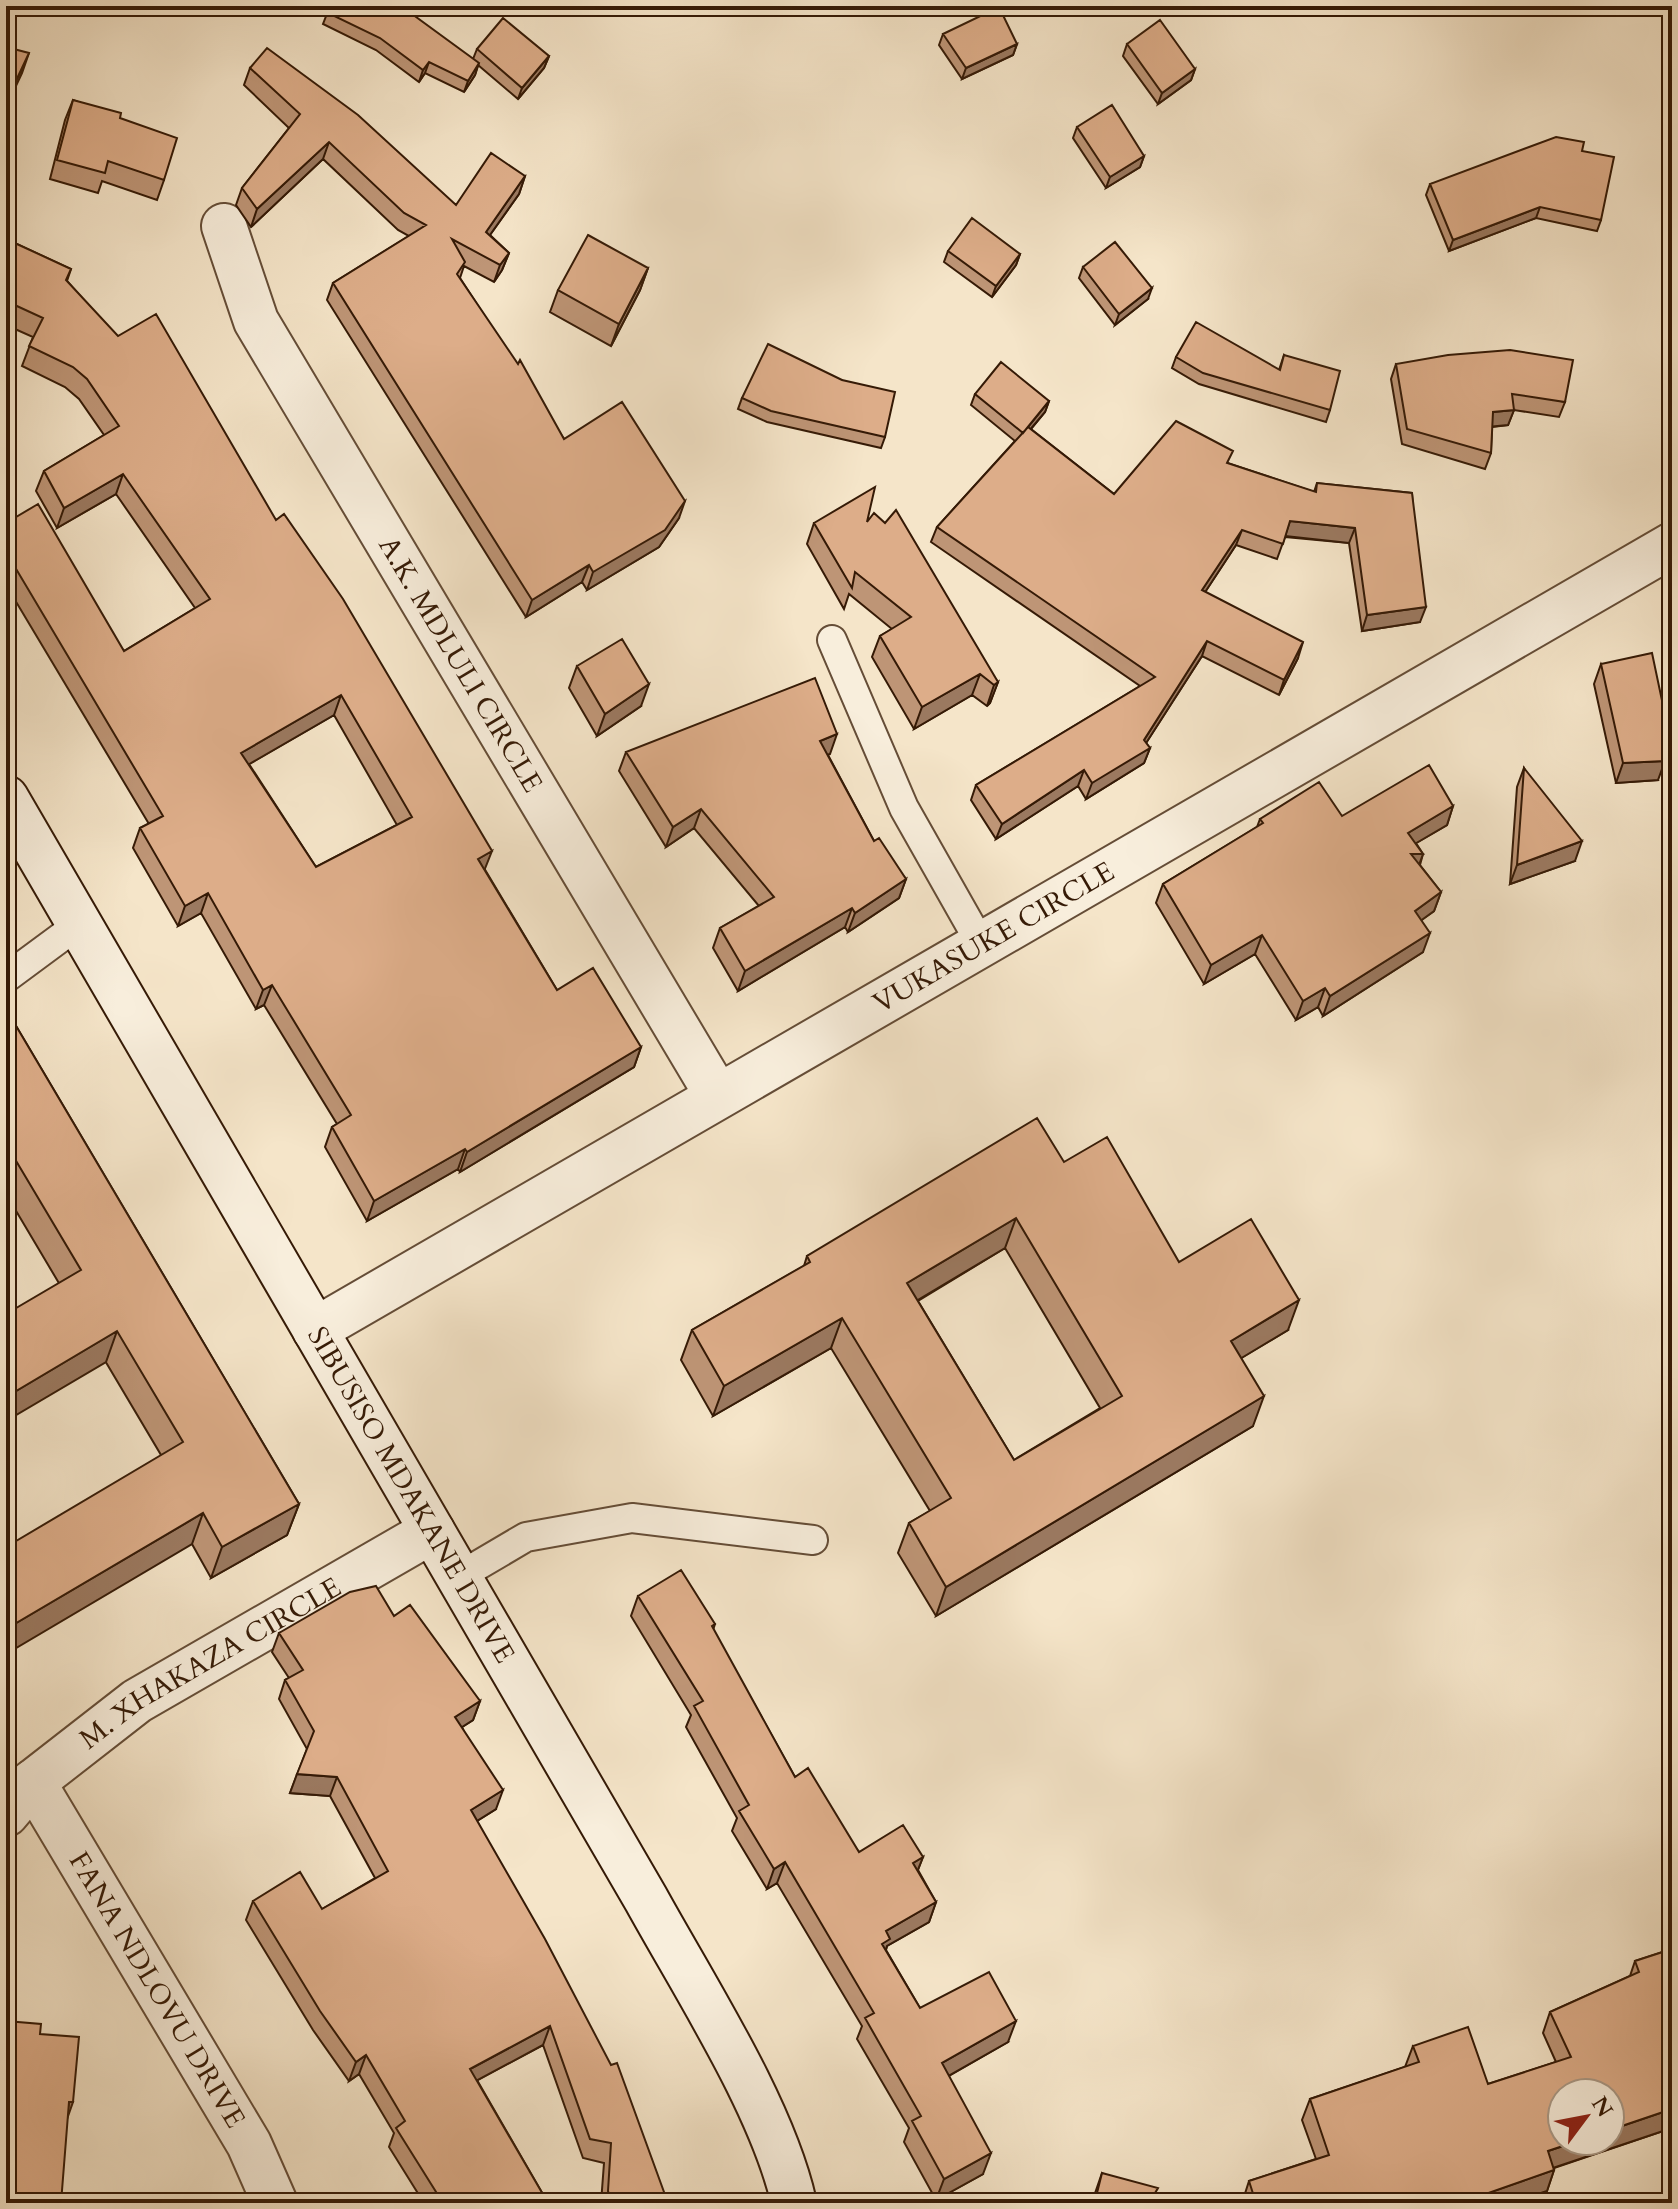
<svg xmlns="http://www.w3.org/2000/svg" width="1678" height="2209" font-family="Cardo,serif">
	<style>
		.lines { fill: none; stroke-linecap: round; stroke-linejoin: round }
		.lane-casing { stroke: #654d37; stroke-width: 32 }
		.street-casing { stroke: #654d37; stroke-width: 48 }
		.secondary-casing { stroke: #351a06; stroke-width: 48 }
		.lane { stroke: #f8eedc; stroke-width: 28 }
		.street { stroke: #f8eedc; stroke-width: 44 }
		.secondary { stroke: #f8eedc; stroke-width: 44 }
		.wall { fill: #be9576; stroke: #351a06; stroke-width: 2; fill-rule: evenodd }
		.shaded-wall { fill: #9b7960; stroke: #351a06; stroke-width: 2 }
		.building { fill: #ddad89; stroke: #351a06; stroke-width: 2; fill-rule: evenodd }
		.labels { text-anchor: middle; dominant-baseline: central; stroke-width: 6; stroke-linejoin: round; paint-order: stroke }
		.street-label { font-size: 28px; fill: #351a06; stroke: #f8eedc }
	</style>
	<rect width="100%" height="100%" fill="#f5e5c9"/>
	<filter id="stains"><feTurbulence type="fractalNoise" baseFrequency=".0025" numOctaves="4"/><feColorMatrix values="0 0 0 0 .2 0 0 0 0 .09 0 0 0 0 .02 0 0 0 .5 -.17"/></filter>
	<radialGradient id="worn" r=".72"><stop offset=".6" stop-color="#630" stop-opacity="0"/><stop offset="1" stop-color="#630" stop-opacity=".3"/></radialGradient>
	<g class="lines">
		<g class="lane-casing">
			<path id="lane" d="M 832,640 L 904,808 L 981,944
				M 6,978 L 79,924
				M 458,1577 L 526,1537 L 632,1518 L 813,1540"/>
		</g>
		<g class="street-casing">
			<g id="street">
				<path id="s1" d="M 224,226 L 256,321 L 717,1095"/>
				<path id="s2" d="M 315,1330 L 1672,545"/>
				<path id="s3" d="M 33,1782 L 249,2144 L 275,2203"/>
				<path id="s4" d="M 6,1814 L 33,1782 L 137,1701 L 432,1531"/>
			</g>
		</g>
		<g class="secondary-casing">
			<g id="secondary">
				<path id="s5" d="M 6,798 L 646,1899 C 695,1988 772,2106 794,2203"/>
			</g>
		</g>
		<use href="#lane" class="lane"/>
		<use href="#street" class="street"/>
		<use href="#secondary" class="secondary"/>
	</g>
	<path class="wall" d="M 330,6 L 473,59 L 477,49 L 549,56 L 544,68 L 518,99 L 478,65 L 475,75 L 464,92 L 425,73 L 419,82 L 376,50 L 323,24 Z
		M 541,6 L 557,6 L 552,11 Z
		M 943,34 L 1017,44 L 1013,55 L 962,79 L 939,45 Z
		M 1127,44 L 1195,69 L 1191,80 L 1158,104 L 1123,56 Z
		M 250,68 L 456,205 L 525,176 L 519,194 L 490,235 L 509,253 L 502,270 L 494,282 L 464,266 L 460,278 L 564,439 L 679,518 L 659,547 L 587,590 L 582,582 L 526,617 L 327,300 L 333,283 L 409,236 L 398,230 L 323,159 L 251,227 L 236,205 L 242,188 L 289,128 L 244,85 Z
		M 73,100 L 120,118 L 164,180 L 157,200 L 102,181 L 98,193 L 50,179 L 65,120 Z
		M 1077,127 L 1144,156 L 1140,167 L 1106,188 L 1073,138 Z
		M 1582,151 L 1601,220 L 1597,231 L 1536,218 L 1449,251 L 1426,195 L 1430,184 Z
		M 6,239 L 71,269 L 67,281 L 276,520 L 557,990 L 641,1047 L 634,1067 L 460,1172 L 458,1169 L 367,1221 L 325,1147 L 332,1127 L 337,1124 L 264,1005 L 256,1009 L 201,913 L 178,926 L 133,848 L 140,828 L 149,824 L 6,585 L 6,523 L 124,651 L 195,608 L 116,494 L 57,528 L 36,491 L 44,471 L 104,435 L 79,399 L 65,387 L 22,366 L 33,337 L 6,325 ZM 334,715 L 397,825 L 316,867 L 249,764 Z
		M 948,251 L 1020,254 L 1016,265 L 992,297 L 944,262 Z
		M 1083,267 L 1148,299 L 1115,325 L 1079,278 Z
		M 648,268 L 640,290 L 611,346 L 550,312 L 558,290 Z
		M 1284,355 L 1330,410 L 1326,422 L 1199,384 L 1172,368 L 1176,357 L 1279,370 Z
		M 1396,364 L 1565,402 L 1559,417 L 1514,410 L 1508,425 L 1492,427 L 1491,453 L 1485,469 L 1402,444 L 1391,379 Z
		M 842,380 L 885,437 L 881,448 L 767,422 L 738,409 L 742,398 Z
		M 975,394 L 1049,401 L 1045,412 L 1031,429 L 1114,494 L 1228,463 L 1314,492 L 1317,483 L 1412,493 L 1420,622 L 1362,631 L 1349,543 L 1285,537 L 1277,559 L 1236,545 L 1205,592 L 1298,658 L 1279,695 L 1202,656 L 1146,743 L 1150,748 L 1144,763 L 1086,799 L 1078,786 L 996,839 L 971,800 L 976,785 L 1140,686 L 931,542 L 937,527 L 1015,441 L 971,405 Z
		M 867,522 L 998,682 L 990,703 L 987,706 L 972,695 L 914,729 L 872,657 L 880,636 L 892,629 L 849,594 L 844,609 L 807,544 L 814,523 Z
		M 1601,664 L 1658,780 L 1616,783 L 1594,684 Z
		M 577,666 L 641,706 L 597,736 L 569,688 Z
		M 626,752 L 830,754 L 828,755 L 874,841 L 906,879 L 899,898 L 848,932 L 845,927 L 738,991 L 713,948 L 720,928 L 759,906 L 694,828 L 666,847 L 619,771 Z
		M 1524,768 L 1575,861 L 1510,884 L 1517,787 Z
		M 1453,806 L 1447,825 L 1416,843 L 1423,854 L 1420,865 L 1441,892 L 1434,911 L 1421,920 L 1423,952 L 1323,1016 L 1318,1007 L 1296,1020 L 1255,954 L 1204,984 L 1156,903 L 1163,884 L 1257,827 L 1260,819 L 1342,816 Z
		M 6,1009 L 299,1504 L 287,1535 L 211,1578 L 192,1544 L 161,1455 L 6,1194 Z
		M 1064,1162 L 1179,1262 L 1288,1330 L 1241,1358 L 1253,1426 L 936,1616 L 898,1553 L 909,1523 L 930,1511 L 831,1348 L 713,1416 L 681,1360 L 692,1330 L 804,1266 L 807,1256 ZM 1005,1248 L 1100,1408 L 1014,1460 L 918,1301 Z
		M 638,1596 L 715,1624 L 713,1630 L 795,1777 L 859,1852 L 923,1857 L 918,1870 L 936,1902 L 929,1922 L 887,1946 L 886,1950 L 920,2008 L 1008,2042 L 949,2076 L 983,2174 L 936,2200 L 904,2142 L 909,2128 L 857,2039 L 862,2026 L 777,1883 L 767,1889 L 732,1831 L 737,1818 L 686,1727 L 691,1715 L 631,1616 Z
		M 394,1616 L 480,1701 L 473,1720 L 462,1727 L 496,1809 L 477,1821 L 668,2203 L 601,2203 L 604,2163 L 583,2158 L 543,2045 L 477,2080 L 548,2203 L 424,2203 L 389,2147 L 394,2133 L 359,2074 L 349,2081 L 313,2030 L 246,1920 L 253,1901 L 322,1909 L 375,1878 L 330,1796 L 290,1793 L 307,1749 L 279,1699 L 285,1680 L 289,1678 L 272,1652 L 279,1633 Z
		M 1672,1949 L 1672,2128 L 1554,2168 L 1554,2170 L 1547,2191 L 1511,2203 L 1242,2203 L 1249,2181 L 1316,2159 L 1302,2120 L 1310,2099 L 1405,2067 L 1413,2046 L 1488,2084 L 1556,2062 L 1543,2033 L 1550,2012 L 1630,1976 L 1635,1961 Z
		M 1102,2173 L 1153,2203 L 1092,2202 Z"/>
	<path class="shaded-wall" d="M 1017,44 L 1013,55 L 962,79 L 966,68 Z
		M 29,53 L 22,73 L 6,107 L 6,102 Z
		M 549,56 L 544,68 L 518,99 L 522,88 Z
		M 429,62 L 425,73 L 419,82 L 423,70 Z
		M 479,63 L 475,75 L 464,92 L 468,81 Z
		M 1195,69 L 1191,80 L 1158,104 L 1162,93 Z
		M 329,142 L 323,159 L 251,227 L 257,209 Z
		M 1144,156 L 1140,167 L 1106,188 L 1110,177 Z
		M 525,176 L 519,194 L 480,249 L 486,232 Z
		M 1540,207 L 1536,218 L 1449,251 L 1453,240 Z
		M 509,253 L 502,270 L 494,282 L 500,265 Z
		M 1020,254 L 1016,265 L 992,297 L 996,286 Z
		M 648,268 L 640,290 L 611,346 L 619,324 Z
		M 1152,288 L 1148,299 L 1115,325 L 1119,314 Z
		M 1049,401 L 1045,412 L 1018,444 L 1023,433 Z
		M 1514,410 L 1508,425 L 1487,427 L 1493,412 Z
		M 123,474 L 116,494 L 57,528 L 64,508 Z
		M 685,501 L 679,518 L 659,547 L 587,590 L 593,572 Z
		M 1290,521 L 1355,528 L 1349,543 L 1285,536 Z
		M 1242,530 L 1236,545 L 1196,606 L 1202,590 Z
		M 589,565 L 582,582 L 526,617 L 532,600 Z
		M 1426,607 L 1420,622 L 1362,631 L 1367,615 Z
		M 1207,641 L 1202,656 L 1139,754 L 1150,748 L 1144,763 L 1086,799 L 1092,783 L 1144,740 Z
		M 1303,642 L 1298,658 L 1279,695 L 1284,680 Z
		M 980,674 L 972,695 L 914,729 L 922,707 Z
		M 998,682 L 990,703 L 987,706 L 994,685 Z
		M 649,684 L 641,706 L 597,736 L 605,714 Z
		M 341,695 L 334,715 L 234,773 L 241,753 Z
		M 837,734 L 830,754 L 813,760 L 820,741 Z
		M 1665,761 L 1658,780 L 1616,783 L 1623,763 Z
		M 1084,770 L 1078,786 L 996,839 L 1002,824 Z
		M 1453,806 L 1447,825 L 1401,852 L 1408,833 Z
		M 701,809 L 694,828 L 666,847 L 673,827 Z
		M 1582,841 L 1575,861 L 1510,884 L 1517,865 Z
		M 492,851 L 484,871 L 478,859 Z
		M 1411,854 L 1423,854 L 1416,873 Z
		M 906,879 L 899,898 L 848,932 L 855,913 Z
		M 1441,892 L 1434,911 L 1408,930 L 1415,911 Z
		M 208,893 L 201,913 L 178,926 L 185,906 Z
		M 852,908 L 845,927 L 738,991 L 745,971 Z
		M 1430,933 L 1423,952 L 1323,1016 L 1330,996 Z
		M 1262,935 L 1255,954 L 1204,984 L 1211,965 Z
		M 272,985 L 264,1005 L 256,1009 L 263,990 Z
		M 1325,988 L 1318,1007 L 1296,1020 L 1303,1001 Z
		M 641,1047 L 634,1067 L 460,1172 L 467,1152 Z
		M 465,1149 L 458,1169 L 367,1221 L 374,1201 Z
		M 1016,1218 L 1005,1248 L 896,1313 L 907,1283 Z
		M 1299,1300 L 1288,1330 L 1220,1371 L 1231,1341 Z
		M 842,1318 L 831,1348 L 713,1416 L 724,1386 Z
		M 117,1331 L 106,1362 L 6,1421 L 6,1397 Z
		M 1264,1396 L 1253,1426 L 936,1616 L 946,1587 Z
		M 299,1504 L 287,1535 L 211,1578 L 222,1547 Z
		M 203,1513 L 192,1544 L 6,1654 L 6,1629 Z
		M 480,1701 L 473,1720 L 448,1736 L 455,1717 Z
		M 297,1774 L 337,1777 L 330,1796 L 290,1793 Z
		M 503,1790 L 496,1809 L 464,1829 L 471,1810 Z
		M 923,1857 L 915,1877 L 913,1863 Z
		M 785,1862 L 777,1883 L 767,1889 L 774,1869 Z
		M 936,1902 L 929,1922 L 887,1946 L 883,1959 L 875,1964 L 886,1931 Z
		M 1016,2021 L 1008,2042 L 934,2084 L 942,2063 Z
		M 550,2026 L 543,2045 L 463,2088 L 470,2069 Z
		M 366,2055 L 359,2074 L 349,2081 L 356,2062 Z
		M 69,2102 L 73,2102 L 66,2122 Z
		M 1672,2109 L 1672,2128 L 1541,2172 L 1548,2151 L 1578,2141 L 1610,2141 L 1610,2130 Z
		M 991,2153 L 983,2174 L 936,2200 L 944,2179 Z
		M 1554,2170 L 1547,2191 L 1511,2203 L 1459,2203 Z
		M 6,2192 L 11,2192 L 8,2203 L 6,2203 Z"/>
	<path class="building" d="M 330,6 L 401,6 L 479,63 L 468,81 L 429,62 L 423,70 L 380,38 L 328,13 Z
		M 999,7 L 1017,44 L 966,68 L 943,34 Z
		M 503,18 L 549,56 L 522,88 L 477,49 Z
		M 1160,20 L 1195,69 L 1162,93 L 1127,44 Z
		M 6,47 L 29,53 L 6,102 Z
		M 267,48 L 358,115 L 456,205 L 491,153 L 525,176 L 486,232 L 509,253 L 500,265 L 452,239 L 465,262 L 457,274 L 518,364 L 520,360 L 564,439 L 622,402 L 685,501 L 665,530 L 593,572 L 589,565 L 532,600 L 333,283 L 426,225 L 404,213 L 329,142 L 257,209 L 242,188 L 300,114 L 250,68 Z
		M 73,100 L 121,113 L 120,118 L 177,138 L 164,180 L 108,161 L 105,173 L 57,160 Z
		M 1112,105 L 1144,156 L 1110,177 L 1077,127 Z
		M 1556,137 L 1584,142 L 1582,151 L 1614,157 L 1601,220 L 1540,207 L 1453,240 L 1430,184 Z
		M 972,218 L 1020,254 L 996,286 L 948,251 Z
		M 588,235 L 648,268 L 619,324 L 558,290 Z
		M 6,239 L 71,269 L 66,280 L 118,336 L 156,314 L 276,520 L 284,514 L 343,599 L 492,851 L 478,859 L 557,990 L 593,968 L 641,1047 L 467,1152 L 465,1149 L 374,1201 L 332,1127 L 351,1115 L 272,985 L 263,990 L 208,893 L 185,906 L 140,828 L 163,816 L 6,552 L 6,523 L 38,504 L 124,651 L 210,599 L 123,474 L 64,508 L 44,471 L 119,426 L 87,379 L 73,367 L 29,346 L 43,318 L 6,301 ZM 341,695 L 412,817 L 316,867 L 241,753 Z
		M 1115,242 L 1152,288 L 1119,314 L 1083,267 Z
		M 1196,322 L 1280,370 L 1284,355 L 1340,371 L 1330,410 L 1203,373 L 1176,357 Z
		M 768,344 L 842,380 L 895,392 L 885,437 L 771,411 L 742,398 Z
		M 1510,350 L 1573,360 L 1565,402 L 1512,394 L 1514,410 L 1493,412 L 1491,453 L 1407,429 L 1396,364 L 1448,355 Z
		M 1001,362 L 1049,401 L 1023,433 L 975,394 Z
		M 1176,421 L 1233,451 L 1227,463 L 1316,492 L 1317,483 L 1412,493 L 1426,607 L 1367,615 L 1355,528 L 1290,521 L 1283,544 L 1242,530 L 1202,590 L 1303,642 L 1284,680 L 1207,641 L 1144,740 L 1150,748 L 1092,783 L 1084,770 L 1002,824 L 976,785 L 1155,677 L 937,527 L 1028,427 L 1114,494 Z
		M 875,487 L 867,522 L 874,513 L 885,523 L 896,510 L 998,682 L 994,685 L 980,674 L 922,707 L 880,636 L 911,617 L 855,572 L 852,588 L 814,523 Z
		M 622,639 L 649,684 L 605,714 L 577,666 Z
		M 1652,653 L 1664,710 L 1665,761 L 1623,763 L 1601,664 Z
		M 815,678 L 837,734 L 820,741 L 874,841 L 879,838 L 906,879 L 855,913 L 852,908 L 745,971 L 720,928 L 774,897 L 701,809 L 673,827 L 626,752 Z
		M 1429,765 L 1453,806 L 1408,833 L 1423,854 L 1411,854 L 1441,892 L 1415,911 L 1430,933 L 1330,996 L 1325,988 L 1303,1001 L 1262,935 L 1211,965 L 1163,884 L 1263,823 L 1260,819 L 1319,782 L 1342,816 Z
		M 1524,768 L 1582,841 L 1517,865 Z
		M 6,1009 L 299,1504 L 222,1547 L 203,1513 L 6,1629 L 6,1547 L 183,1442 L 117,1331 L 6,1397 L 6,1314 L 81,1270 L 6,1144 Z
		M 1037,1118 L 1064,1162 L 1107,1137 L 1179,1262 L 1251,1219 L 1299,1300 L 1231,1341 L 1264,1396 L 946,1587 L 909,1523 L 951,1498 L 842,1318 L 724,1386 L 692,1330 L 810,1262 L 807,1256 ZM 1016,1218 L 1122,1396 L 1014,1460 L 907,1283 Z
		M 681,1570 L 715,1624 L 712,1626 L 795,1777 L 808,1768 L 859,1852 L 903,1825 L 923,1857 L 913,1863 L 936,1902 L 886,1931 L 890,1939 L 882,1944 L 920,2008 L 989,1972 L 1016,2021 L 942,2063 L 991,2153 L 944,2179 L 912,2121 L 921,2116 L 865,2018 L 874,2013 L 785,1862 L 774,1869 L 739,1811 L 749,1805 L 694,1706 L 703,1701 L 638,1596 Z
		M 376,1586 L 394,1616 L 410,1605 L 480,1701 L 455,1717 L 503,1790 L 471,1810 L 545,1939 L 611,2065 L 617,2063 L 668,2203 L 612,2203 L 608,2191 L 611,2143 L 590,2139 L 550,2026 L 470,2069 L 548,2203 L 443,2203 L 396,2128 L 405,2121 L 366,2055 L 356,2062 L 320,2011 L 253,1901 L 300,1872 L 322,1909 L 388,1871 L 337,1777 L 297,1774 L 314,1731 L 285,1680 L 303,1670 L 279,1633 L 350,1592 Z
		M 1672,1949 L 1672,2109 L 1610,2130 L 1610,2093 L 1562,2093 L 1562,2141 L 1578,2141 L 1548,2151 L 1554,2170 L 1460,2203 L 1370,2203 L 1368,2199 L 1355,2203 L 1256,2203 L 1249,2181 L 1329,2155 L 1310,2099 L 1419,2062 L 1413,2046 L 1468,2027 L 1488,2084 L 1571,2057 L 1550,2012 L 1639,1972 L 1635,1961 Z
		M 6,2021 L 41,2024 L 40,2034 L 79,2037 L 73,2102 L 69,2102 L 61,2203 L 11,2203 L 11,2192 L 6,2192 Z
		M 1102,2173 L 1158,2188 L 1149,2203 L 1084,2203 L 1095,2201 Z"/>
	<g class="labels">
		<g class="street-label">
			<text stroke="none"><textPath href="#s1" startOffset="500">A.K. MDLULI CIRCLE</textPath></text>
			<text stroke="none"><textPath href="#s2" startOffset="784">VUKASUKE CIRCLE</textPath></text>
			<text stroke="none"><textPath href="#s5" startOffset="806">SIBUSISO MDAKANE DRIVE</textPath></text>
			<text stroke="none"><textPath href="#s4" startOffset="256">M. XHAKAZA CIRCLE</textPath></text>
			<text stroke="none"><textPath href="#s3" startOffset="242">FANA NDLOVU DRIVE</textPath></text>
		</g>
	</g>
	<rect width="1678" height="2209" fill="none" stroke="#f5e5c9" stroke-width="32"/>
	<rect x="8" y="8" width="1662" height="2193" fill="none" stroke="#351a06" stroke-width="4"/>
	<rect x="16" y="16" width="1646" height="2177" fill="none" stroke="#351a06" stroke-width="2"/>
	<g transform="translate(1586 2117) rotate(58)"><circle r="38" fill="#f8eedc" stroke="#aa9986" stroke-width="2"/>
	<path d="M0-6L14 30L0 20L-14 30Z" fill="#8f2418"/>
	<text y="-12" font-size="22" font-weight="bold" text-anchor="middle" fill="#351a06">N</text>
	</g>
	<rect width="100%" height="100%" filter="url(#stains)"/>
	<rect width="100%" height="100%" fill="url(#worn)"/>
</svg>
